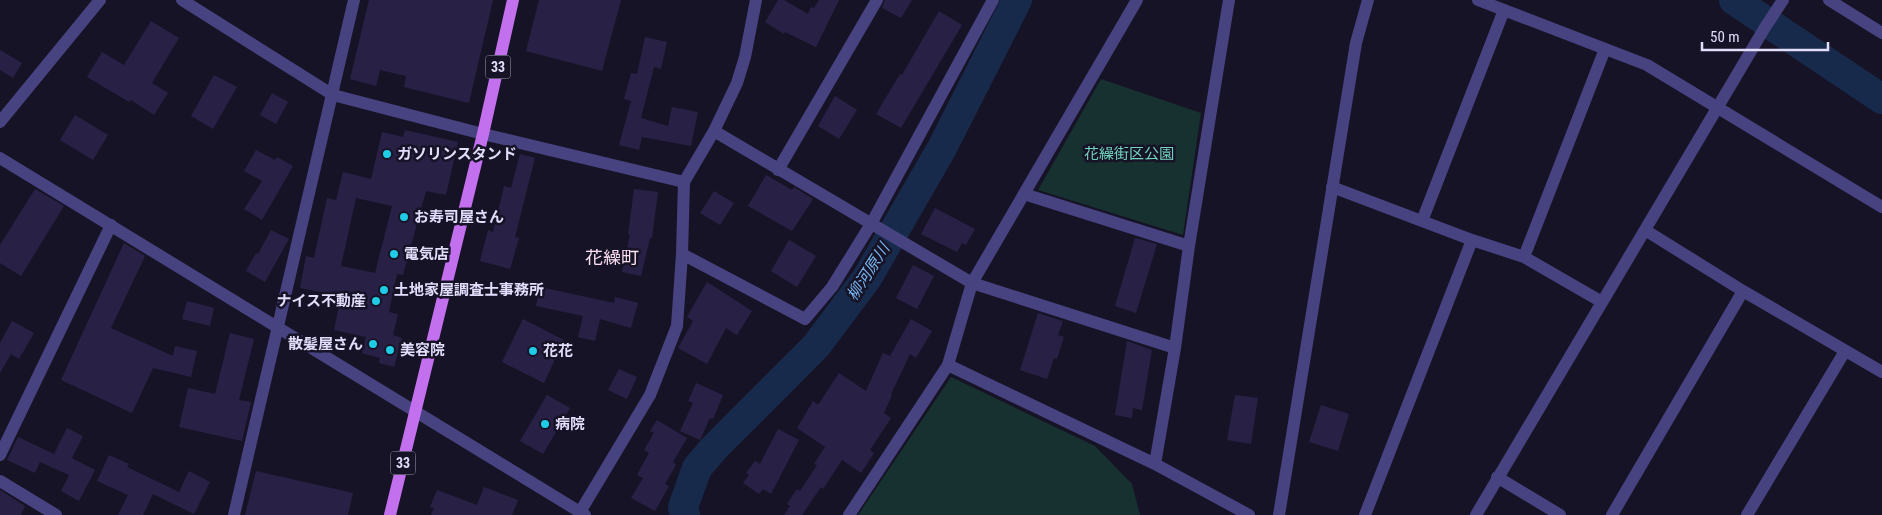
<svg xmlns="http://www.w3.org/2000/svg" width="1882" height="515" font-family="'Roboto Condensed','Noto Sans JP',sans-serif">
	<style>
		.green { fill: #173030 }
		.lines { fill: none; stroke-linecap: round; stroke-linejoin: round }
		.river { stroke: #172a4b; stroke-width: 30 }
		.building { fill: #292145; fill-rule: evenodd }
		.minor { stroke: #474380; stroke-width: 12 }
		.tertiary { stroke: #474380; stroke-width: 12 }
		.primary { stroke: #c370ee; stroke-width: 12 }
		.poi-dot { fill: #1fcbe5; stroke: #171327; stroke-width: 2 }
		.labels { text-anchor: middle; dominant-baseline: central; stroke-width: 5; stroke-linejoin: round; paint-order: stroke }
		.shield { fill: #171327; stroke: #a4a0bb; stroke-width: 1 }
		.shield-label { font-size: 14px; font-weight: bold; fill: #e1ddfb }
		.poi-label { font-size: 15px; font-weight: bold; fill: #e1ddfb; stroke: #171327; text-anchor: start }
		.park-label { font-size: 15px; fill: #70d3bd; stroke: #171327 }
		.water-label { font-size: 16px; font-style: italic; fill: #77b4ef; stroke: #171327 }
		.quarter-label { font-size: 18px; fill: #fbdef0; stroke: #171327 }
	</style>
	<rect width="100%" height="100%" fill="#171327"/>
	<path class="green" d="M 1101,79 L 1201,113 L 1183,235 L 1038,190 Z
		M 951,377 L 1095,446 L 1132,484 L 1140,515 L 858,515 Z"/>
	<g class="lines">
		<path class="river" d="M 1734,0 L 1882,99
			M 685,515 L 683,507 L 697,468 L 714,448 L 816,346 L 867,278 L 942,148 L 1017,0"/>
	</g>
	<path class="building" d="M 369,0 L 493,0 L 469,103 L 404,87 L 406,76 L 380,70 L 376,86 L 350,79 Z
		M 539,0 L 621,0 L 602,71 L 526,51 Z
		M 778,0 L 784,0 L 808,14 L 811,7 L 814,8 L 819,0 L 839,0 L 816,47 L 785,32 L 784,34 L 765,22 Z
		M 885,0 L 912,0 L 901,18 L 882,8 Z
		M 939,11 L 962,25 L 901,128 L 876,114 L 900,74 L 902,75 Z
		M 151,21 L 179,38 L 152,83 L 168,93 L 154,115 L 131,100 L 129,102 L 87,77 L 102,52 L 124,65 Z
		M 645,37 L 667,42 L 661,69 L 654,67 L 641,118 L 668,126 L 672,107 L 698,112 L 691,146 L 642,137 L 639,150 L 619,145 L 631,101 L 624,99 L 631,73 L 637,74 Z
		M 0,50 L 22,63 L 13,78 L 0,70 Z
		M 214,75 L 237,87 L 213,129 L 191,116 Z
		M 272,93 L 288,102 L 276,124 L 260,115 Z
		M 835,96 L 857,110 L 839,139 L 818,126 Z
		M 75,115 L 108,135 L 93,160 L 60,140 Z
		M 405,130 L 458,142 L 446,195 L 426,191 L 403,275 L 397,274 L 389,312 L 398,314 L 393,335 L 402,338 L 394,367 L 379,363 L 380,358 L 362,353 L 366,337 L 334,330 L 341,296 L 300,288 L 306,256 L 314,258 L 327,198 L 336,200 L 343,172 L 371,179 L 382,132 L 403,137 ZM 356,198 L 392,206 L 375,273 L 341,266 Z
		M 256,150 L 275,160 L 277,157 L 293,166 L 262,220 L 244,209 L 262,181 L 244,171 Z
		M 520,154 L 535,158 L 515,237 L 519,238 L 510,269 L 480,261 L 488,230 L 493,232 L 504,186 L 511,188 Z
		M 766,175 L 792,190 L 794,187 L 813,199 L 792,231 L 748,206 Z
		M 35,189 L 64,206 L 21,276 L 0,263 L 0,245 Z
		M 634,189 L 658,192 L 652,238 L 650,238 L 641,276 L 622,272 L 630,235 L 628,235 Z
		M 714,191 L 734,203 L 720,225 L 700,213 Z
		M 935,208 L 975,229 L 966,245 L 962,243 L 957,252 L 921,234 Z
		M 271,230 L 289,239 L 265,282 L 246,271 L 256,253 L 258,254 Z
		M 1135,238 L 1157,244 L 1136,313 L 1115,306 Z
		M 789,240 L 816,256 L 797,287 L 771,271 Z
		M 124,243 L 145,256 L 111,328 L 173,356 L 175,346 L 197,351 L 191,377 L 153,368 L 132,413 L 61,380 Z
		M 913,265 L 934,276 L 917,309 L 896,298 Z
		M 707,282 L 752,311 L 737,335 L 726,328 L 707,364 L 678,348 L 693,321 L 687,317 Z
		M 540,287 L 614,303 L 615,297 L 638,303 L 631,328 L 600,319 L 595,341 L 578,337 L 583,316 L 536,306 Z
		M 187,301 L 214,308 L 210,326 L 182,319 Z
		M 1038,313 L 1063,321 L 1058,335 L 1064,337 L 1057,359 L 1054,358 L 1047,379 L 1020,370 Z
		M 523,319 L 564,340 L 544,383 L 502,362 Z
		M 911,319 L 932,331 L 916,358 L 910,354 L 891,394 L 892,395 L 884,413 L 891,418 L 870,450 L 874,453 L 861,473 L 842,460 L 823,489 L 821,487 L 802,515 L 784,515 L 790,506 L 787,504 L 797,489 L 800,491 L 817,465 L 814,464 L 825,447 L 797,428 L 813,401 L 818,405 L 839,373 L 866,391 L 883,353 L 890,356 Z
		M 12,321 L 34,333 L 19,359 L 11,354 L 0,373 L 0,343 Z
		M 230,333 L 254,339 L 239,400 L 251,402 L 242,441 L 179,427 L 188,388 L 215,394 Z
		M 1127,341 L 1152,350 L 1142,410 L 1133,408 L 1132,418 L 1115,415 Z
		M 619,369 L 637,377 L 627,399 L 608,390 Z
		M 696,383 L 723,395 L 713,419 L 710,418 L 700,440 L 680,431 L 693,403 L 688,401 Z
		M 547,395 L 570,408 L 543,454 L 520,441 Z
		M 1235,395 L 1258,398 L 1251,444 L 1227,440 Z
		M 1321,405 L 1349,414 L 1338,451 L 1309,442 Z
		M 657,420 L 687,438 L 673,462 L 676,465 L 665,484 L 669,486 L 655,511 L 631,498 L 643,478 L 637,475 L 649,453 L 644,450 L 654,433 L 650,431 Z
		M 67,428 L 83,436 L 72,458 L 95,470 L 79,501 L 61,491 L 69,475 L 40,462 L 35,473 L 7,460 L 18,437 L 54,454 Z
		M 778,429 L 799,440 L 771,494 L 763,489 L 759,494 L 743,483 L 749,475 L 746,473 L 755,461 L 760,464 Z
		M 109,455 L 129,464 L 127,467 L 179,492 L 189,471 L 210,482 L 194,514 L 153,494 L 143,515 L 118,515 L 128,495 L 97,481 Z
		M 256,471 L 353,493 L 348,515 L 245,515 Z
		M 484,487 L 518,500 L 512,515 L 431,515 L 434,508 L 430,507 L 437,490 L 477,505 Z
		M 0,490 L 25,506 L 21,515 L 0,515 Z"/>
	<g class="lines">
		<path class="minor" d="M 182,0 L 333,95 L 483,134 L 684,182
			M 1829,0 L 1882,33
			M 714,131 L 972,283 L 1175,348
			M 778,170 L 877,0
			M 1332,187 L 1472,240 L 1524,257 L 1602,302
			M 1024,194 L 1189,246
			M 1422,221 L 1504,10
			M 1645,230 L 1743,291 L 1882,372
			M 682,254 L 805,319 L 832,287 L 871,224 L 993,0
			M 1524,257 L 1605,49
			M 948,365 L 1155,464 L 1249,515
			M 0,455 L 111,225
			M 1155,464 L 1175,348 L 1189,246 L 1229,0
			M 1497,477 L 1560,515
			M 0,481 L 56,515
			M 580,512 L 650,395 L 677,326 L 682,254 L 684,182 L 714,131 L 737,83 L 745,57 L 756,0
			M 234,515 L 354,0
			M 849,515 L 948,365 L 972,283 L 1137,0
			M 1365,515 L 1472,240
			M 1476,515 L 1764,29 L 1783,0
			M 1612,515 L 1743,291
			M 1747,515 L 1845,351"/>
		<path class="tertiary" d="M 1478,0 L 1647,65 L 1882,207
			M 0,122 L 100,0
			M 0,158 L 585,515
			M 1279,515 L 1356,43 L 1368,0"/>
		<path class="primary" d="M 390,515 L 483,134 L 513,0"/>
	</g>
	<g class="poi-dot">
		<circle cx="387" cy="154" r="5"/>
		<circle cx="404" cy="217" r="5"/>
		<circle cx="394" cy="254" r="5"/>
		<circle cx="384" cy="290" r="5"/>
		<circle cx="376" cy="301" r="5"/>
		<circle cx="373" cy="344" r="5"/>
		<circle cx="390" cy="350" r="5"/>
		<circle cx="533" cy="351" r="5"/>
		<circle cx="545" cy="424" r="5"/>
	</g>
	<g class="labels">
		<g class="shield">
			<rect x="485.5" y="55.5" width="25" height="23" rx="4"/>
			<rect x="390.5" y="451.5" width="25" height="23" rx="4"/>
		</g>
		<g class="shield-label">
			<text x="498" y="67">33</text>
			<text x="403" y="463">33</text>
		</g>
		<g class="poi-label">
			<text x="397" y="154">ガソリンスタンド</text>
			<text x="414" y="217">お寿司屋さん</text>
			<text x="404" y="254">電気店</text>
			<text x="394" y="290">土地家屋調査士事務所</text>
			<text x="366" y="301" text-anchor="end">ナイス不動産</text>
			<text x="363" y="344" text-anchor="end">散髪屋さん</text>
			<text x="400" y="350">美容院</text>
			<text x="543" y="351">花花</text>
			<text x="555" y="424">病院</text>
		</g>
		<g class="park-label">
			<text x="1129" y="154">花繰街区公園</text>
		</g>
		<g class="water-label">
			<text transform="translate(868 272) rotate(-57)">柳河原川</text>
		</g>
		<g class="quarter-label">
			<text x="612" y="257">花繰町</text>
		</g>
	</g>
	<path d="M1702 42v8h126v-8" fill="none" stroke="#e1ddfb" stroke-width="2.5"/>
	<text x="1710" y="42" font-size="15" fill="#e1ddfb" stroke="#171327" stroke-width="4" paint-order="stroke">50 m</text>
</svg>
